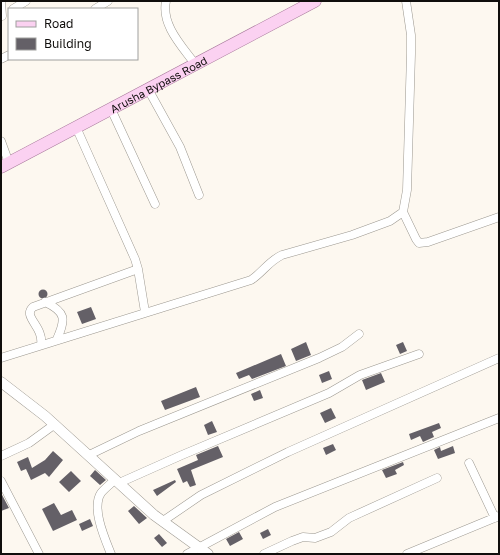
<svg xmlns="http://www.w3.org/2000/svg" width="500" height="555" font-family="'Golos Text',sans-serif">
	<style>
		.building { fill: #646067 }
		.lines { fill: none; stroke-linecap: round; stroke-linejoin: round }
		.minor-casing { stroke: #9c9890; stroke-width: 9 }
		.tertiary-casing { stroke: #9c9890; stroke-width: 11 }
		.primary-casing { stroke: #a7799b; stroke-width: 13 }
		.minor { stroke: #fff; stroke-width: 8 }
		.tertiary { stroke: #fff; stroke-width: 10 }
		.primary { stroke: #fbd1f1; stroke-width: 12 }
		.labels { text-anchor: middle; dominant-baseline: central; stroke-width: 3; stroke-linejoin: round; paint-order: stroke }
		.street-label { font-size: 11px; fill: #100e0c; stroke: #fff }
	</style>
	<rect width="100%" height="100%" fill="#fdf8f0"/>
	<path class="building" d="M38.5 294a4.5 4.5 0 1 1 9 0a4.5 4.5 0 1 1-9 0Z
		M 91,307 L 96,319 L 82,324 L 77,312 Z
		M 306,342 L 311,355 L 296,361 L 291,349 Z
		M 403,342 L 407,351 L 400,354 L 396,345 Z
		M 281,354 L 286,366 L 252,379 L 249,375 L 239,379 L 236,373 Z
		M 329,371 L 332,379 L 322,383 L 319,375 Z
		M 381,373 L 385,382 L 366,390 L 362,380 Z
		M 196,387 L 200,397 L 165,410 L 161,401 Z
		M 260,390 L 263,398 L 254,401 L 251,394 Z
		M 331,408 L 336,418 L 325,423 L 320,413 Z
		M 212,421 L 217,432 L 208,435 L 204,425 Z
		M 439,423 L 441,428 L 432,432 L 434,437 L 423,442 L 420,436 L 411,440 L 409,434 Z
		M 333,444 L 336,450 L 326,455 L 323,448 Z
		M 218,446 L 223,457 L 191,470 L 196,485 L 190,487 L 187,481 L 183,483 L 177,469 L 198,460 L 196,455 Z
		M 453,446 L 455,453 L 438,459 L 434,450 L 440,447 L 441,451 Z
		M 53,451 L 63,460 L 49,477 L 45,473 L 31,480 L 26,469 L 21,471 L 17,462 L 28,457 L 32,468 L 45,460 Z
		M 403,462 L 404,465 L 395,470 L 397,474 L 386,478 L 382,470 Z
		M 95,470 L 106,480 L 100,485 L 90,476 Z
		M 71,471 L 81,481 L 69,492 L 59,482 Z
		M 175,480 L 176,482 L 157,496 L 153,490 Z
		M 1,493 L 9,508 L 1,511 Z
		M 54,503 L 61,515 L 72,510 L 77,520 L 53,531 L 42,509 Z
		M 134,506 L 147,518 L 139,524 L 128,511 Z
		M 90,519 L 93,526 L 82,531 L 79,524 Z
		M 268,529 L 271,535 L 263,539 L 260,533 Z
		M 239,532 L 243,539 L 230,546 L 226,539 Z
		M 159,534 L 167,543 L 162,547 L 154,538 Z"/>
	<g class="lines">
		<g class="minor-casing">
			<path id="minor" d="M 1,1 L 2,16
				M 166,1 C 161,25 182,46 195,64
				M 13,9 L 26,1
				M 95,9 L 108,1
				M 1,59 L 9,55
				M 148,89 L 180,147 L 199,195
				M 111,109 L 155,204
				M 76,127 L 135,259 L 138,269 L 145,312
				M 1,141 L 9,163
				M 403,212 L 416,239 L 419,243 L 428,242 L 499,217
				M 45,302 C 66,312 66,319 57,339
				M 41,345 C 44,326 22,317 33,307 L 138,269
				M 1,358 L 251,280 C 263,272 269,261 282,255 L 352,235 L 390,221 L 403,212 L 407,190 L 411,54 L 411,35 L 406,1
				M 89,455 L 139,431 L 319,358 L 342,347 L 359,334
				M 1,456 L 29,443 L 55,424
				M 469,463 L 495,518
				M 1,481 L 39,554
				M 119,483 L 182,455 L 329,393 L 360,375 L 419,354
				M 163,521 L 201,495 L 288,452 L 499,358
				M 111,554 C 105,539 91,508 101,493 C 105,488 111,484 115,479
				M 187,554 L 275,507 L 499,418
				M 264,554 L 292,541 L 303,537 L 315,538 L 331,532 L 349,518 L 437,478
				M 407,554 L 499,516"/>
		</g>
		<g class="tertiary-casing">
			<path id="tertiary" d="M 1,382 L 45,416 L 154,515 L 208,554"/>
		</g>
		<g class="primary-casing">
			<g id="primary">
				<path id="s1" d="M 1,167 L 315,1"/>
			</g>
		</g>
		<use href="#minor" class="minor"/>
		<use href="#tertiary" class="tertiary"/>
		<use href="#primary" class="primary"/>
	</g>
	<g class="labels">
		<g class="street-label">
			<text stroke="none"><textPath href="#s1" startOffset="178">Arusha Bypass Road</textPath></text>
		</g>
	</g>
	<rect width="500" height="555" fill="none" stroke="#100e0c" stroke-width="4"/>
	<rect x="8" y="8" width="130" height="52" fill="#ffffff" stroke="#9f9f9e"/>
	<rect x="16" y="21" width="20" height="6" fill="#fbd1f1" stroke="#9f9f9e"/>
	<text x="44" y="28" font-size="12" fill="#100e0c">Road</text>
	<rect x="16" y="38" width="20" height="12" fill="#646067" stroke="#9f9f9e"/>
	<text x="44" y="48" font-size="12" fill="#100e0c">Building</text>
</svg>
